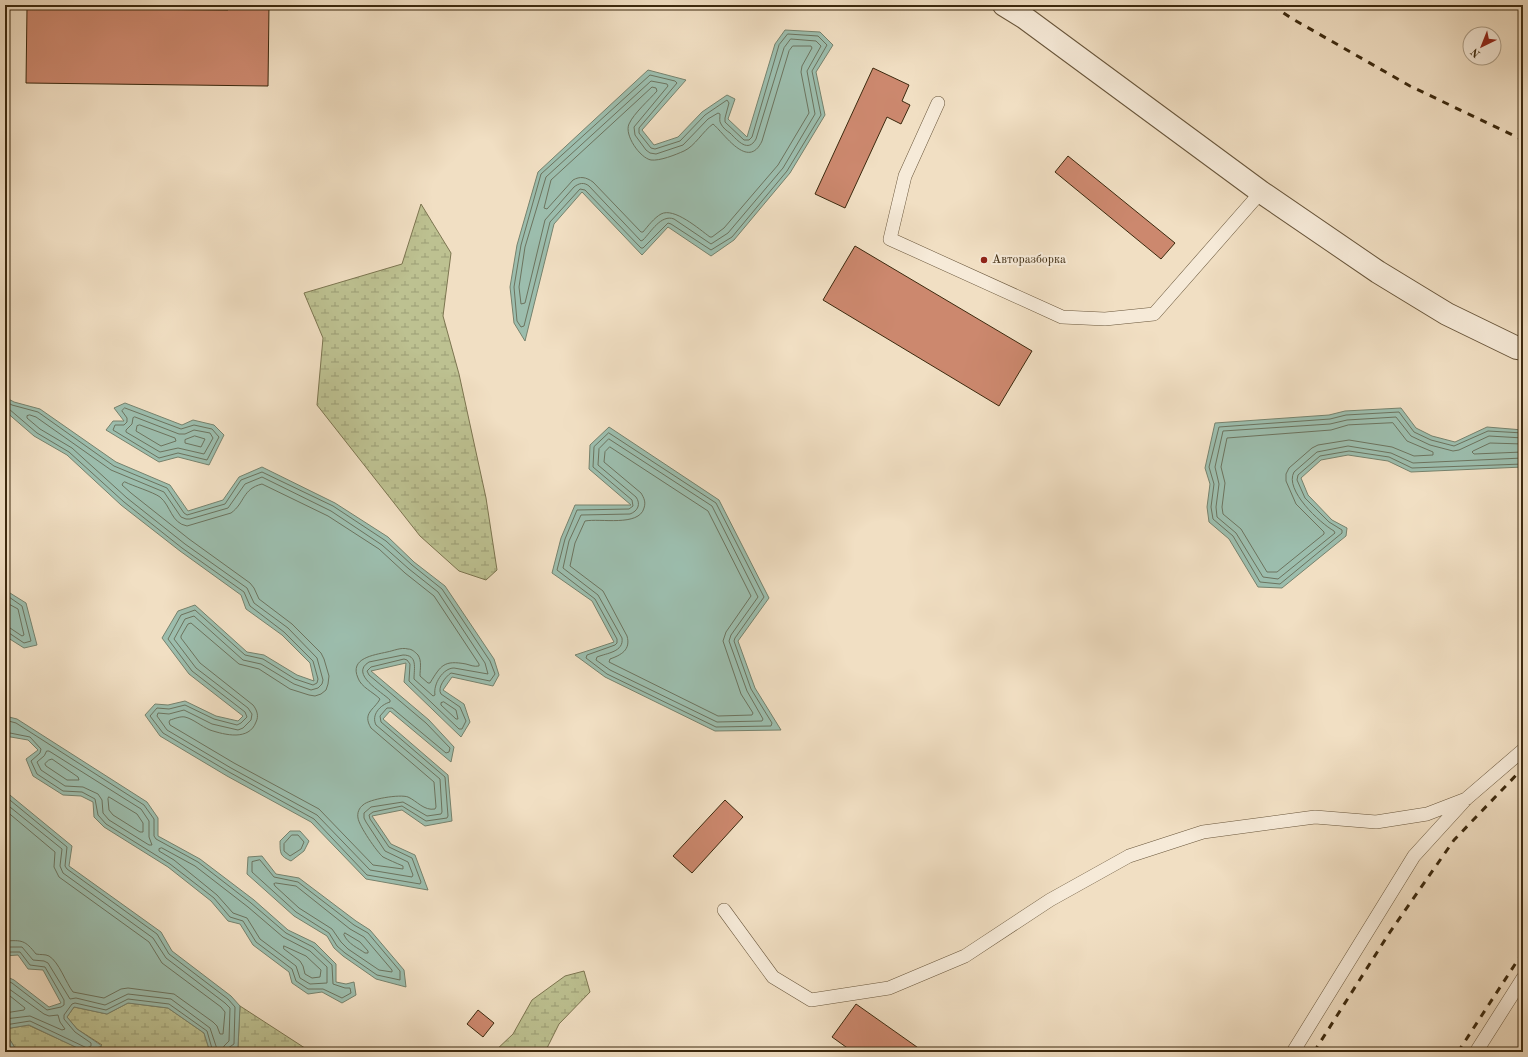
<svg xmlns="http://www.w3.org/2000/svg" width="1528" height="1057" font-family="'Old Standard TT',serif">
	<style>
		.wetland { fill: url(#wetland-marsh); stroke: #7c7550 }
		.water { fill: #9cbdad; stroke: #76826d }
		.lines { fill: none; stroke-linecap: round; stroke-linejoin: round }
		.shore { stroke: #6c735e; stroke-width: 1 }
		.building { fill: #cc886e; stroke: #3c290e }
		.service-casing { stroke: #69563b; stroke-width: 14 }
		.minor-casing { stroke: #69563b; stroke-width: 24 }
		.service { stroke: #f6ead8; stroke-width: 13 }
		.minor { stroke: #f6ead8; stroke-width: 22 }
		.rail { stroke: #3c290e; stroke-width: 3; stroke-dasharray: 7 7; stroke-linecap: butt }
		.poi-dot { fill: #8f2418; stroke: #f6ead8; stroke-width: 1.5 }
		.labels { text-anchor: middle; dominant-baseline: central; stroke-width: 4; stroke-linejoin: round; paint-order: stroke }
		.poi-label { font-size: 12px; fill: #3c290e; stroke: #f6ead8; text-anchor: start }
	</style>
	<defs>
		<pattern id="wetland-marsh" width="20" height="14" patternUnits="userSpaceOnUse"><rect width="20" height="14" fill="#bdc191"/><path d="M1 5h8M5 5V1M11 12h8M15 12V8" fill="none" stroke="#9b9d75"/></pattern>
	</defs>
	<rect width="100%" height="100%" fill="#f1dfc3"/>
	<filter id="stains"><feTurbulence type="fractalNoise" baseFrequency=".005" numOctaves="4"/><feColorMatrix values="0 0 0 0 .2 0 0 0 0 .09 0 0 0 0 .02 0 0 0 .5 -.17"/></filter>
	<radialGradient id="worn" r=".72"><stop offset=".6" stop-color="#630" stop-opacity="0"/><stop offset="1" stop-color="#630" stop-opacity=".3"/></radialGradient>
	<path class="wetland" d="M 421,204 L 451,253 L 443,316 L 459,374 L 486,498 L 497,570 L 486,580 L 459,571 L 420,536 L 317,405 L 323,338 L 304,293 L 402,264 Z
		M 584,971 L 590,992 L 559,1024 L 546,1050 L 544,1052 L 494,1052 L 513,1034 L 532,1000 L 565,976 Z
		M 128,1003 L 168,1008 L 204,1033 L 210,1052 L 20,1052 L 17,1051 L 5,1032 L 5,1029 L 28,1025 L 87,1052 L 102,1045 L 77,1029 L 67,1017 L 74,1007 L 107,1014 Z
		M 240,1006 L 311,1052 L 228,1052 L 238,1047 Z"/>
	<path class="water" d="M 785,30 L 820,32 L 833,45 L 816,72 L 825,115 L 790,173 L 734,240 L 711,256 L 668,227 L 642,255 L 582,192 L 554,224 L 525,341 L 514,323 L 510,287 L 517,245 L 538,172 L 648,70 L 686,80 L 642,130 L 654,145 L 678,137 L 702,112 L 727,95 L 735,99 L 728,119 L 747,137 L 775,44 Z
		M 5,397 L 14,402 L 40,409 L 116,462 L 170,485 L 188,511 L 223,500 L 239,477 L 262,467 L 335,503 L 388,537 L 414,562 L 445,586 L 494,659 L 499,675 L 493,686 L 452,677 L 443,690 L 464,704 L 470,722 L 461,737 L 404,682 L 406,663 L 371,671 L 429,720 L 454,747 L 451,762 L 390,711 L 383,719 L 448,775 L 452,821 L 425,826 L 402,810 L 372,816 L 391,844 L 415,855 L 428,890 L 366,879 L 311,822 L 227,776 L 160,736 L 145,715 L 155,704 L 168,705 L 185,701 L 216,716 L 238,721 L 243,716 L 189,674 L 162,638 L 178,611 L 195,605 L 247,652 L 264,655 L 297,675 L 314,681 L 310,663 L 282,635 L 246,609 L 241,595 L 180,551 L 121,505 L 67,455 L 34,436 L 5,411 Z
		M 125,403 L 182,425 L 193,420 L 214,425 L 224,435 L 209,465 L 178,457 L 159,462 L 106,430 L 113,421 L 124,421 L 114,408 Z
		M 1401,408 L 1416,428 L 1432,436 L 1455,442 L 1487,427 L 1523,430 L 1523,467 L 1411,472 L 1388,461 L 1348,455 L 1321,460 L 1301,478 L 1308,495 L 1332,520 L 1347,528 L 1346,536 L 1282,588 L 1258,587 L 1229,539 L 1209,522 L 1207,507 L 1210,484 L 1205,468 L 1215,423 L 1329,415 L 1345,411 Z
		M 609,427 L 719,500 L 769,598 L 738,641 L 755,688 L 781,730 L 715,731 L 605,677 L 575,655 L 614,642 L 592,601 L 552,573 L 561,538 L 575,505 L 631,505 L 589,469 L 590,445 Z
		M 5,593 L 10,593 L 26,603 L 37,645 L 24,648 L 5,636 Z
		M 5,716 L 17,719 L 147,802 L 158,818 L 158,836 L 200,859 L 254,900 L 288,930 L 315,943 L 336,964 L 336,982 L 346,984 L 354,982 L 356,995 L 342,1003 L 322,992 L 308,994 L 292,983 L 289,972 L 253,945 L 240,924 L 228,921 L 211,901 L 168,867 L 104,827 L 94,817 L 93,802 L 81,796 L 63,795 L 33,776 L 26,759 L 38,750 L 28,740 L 5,736 Z
		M 5,791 L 72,846 L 69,866 L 161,932 L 172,951 L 231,996 L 240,1006 L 238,1047 L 228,1052 L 210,1052 L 204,1033 L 168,1008 L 128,1003 L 107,1014 L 74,1007 L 67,1017 L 77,1029 L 102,1046 L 86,1052 L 29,1025 L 5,1029 L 5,976 L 14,980 L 49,1007 L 61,1003 L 43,970 L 28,969 L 18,955 L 5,956 Z
		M 290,831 L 300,831 L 309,841 L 304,851 L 291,861 C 280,856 280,854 280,841 Z
		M 262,856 L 276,874 L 299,878 L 356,921 L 370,930 L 404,970 L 406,987 L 376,979 L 343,956 L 334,948 L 327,936 L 294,916 L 247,874 L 248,857 Z
		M 5,1032 L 17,1051 L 20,1052 L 5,1052 Z"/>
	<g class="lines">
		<path class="shore" d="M 788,34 L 818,36 L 827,45 L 812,71 L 821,115 L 787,171 L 732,237 L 711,250 L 671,224 L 668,223 L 643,248 L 641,248 L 585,190 L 580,189 L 550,222 L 524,326 L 521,327 L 517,321 L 514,287 L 521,245 L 541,174 L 650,75 L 675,81 L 677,83 L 639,128 L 639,133 L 651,148 L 655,149 L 680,141 L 705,115 L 727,100 L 729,103 L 725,118 L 725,122 L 744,140 L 749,140 L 752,137 L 779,45 Z
			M 791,39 L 816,41 L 821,46 L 807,71 L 815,114 L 783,168 L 728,233 L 711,244 L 674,219 C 661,214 651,232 643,240 L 641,241 L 589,186 C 584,182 579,183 574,187 L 545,220 L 525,303 L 521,304 L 519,287 L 525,247 L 546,177 L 651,81 L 667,84 L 668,86 L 634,127 L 635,135 L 646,150 L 650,153 L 656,154 L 683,145 L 708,119 L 718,113 L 720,114 C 720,118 719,121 721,124 C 723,128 727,131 730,133 C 738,141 748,153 756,139 L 784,48 Z
			M 793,46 L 811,46 L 812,48 L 802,66 L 801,72 L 809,113 L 778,165 L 724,228 L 712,237 L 710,237 C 699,229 674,207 661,214 C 654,218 648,226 643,232 L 641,232 L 593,182 C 586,177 580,176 573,180 L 547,209 L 544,208 L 551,180 L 652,87 L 656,88 L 657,91 C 649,100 634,113 629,124 C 624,135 640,158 651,160 C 660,161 675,155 684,151 C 695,146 703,131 713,124 C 724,133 748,171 762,141 L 789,51 Z
			M 5,401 L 12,405 L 38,412 L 114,466 L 167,488 L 184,513 L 187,515 L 225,504 L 241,480 L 262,472 L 333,506 L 386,541 L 412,565 L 442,589 L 490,661 L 495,674 L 490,681 L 451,673 C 445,677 437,688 441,694 L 460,707 L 466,721 L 462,729 L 459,729 L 409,681 L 410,664 L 407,660 L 404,659 L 371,667 L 367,671 L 369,675 L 426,723 L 450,748 L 449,752 L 446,753 L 392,708 L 387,708 L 380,716 L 381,722 L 445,777 L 448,816 L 447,818 L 426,821 L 402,806 L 373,812 L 369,815 L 370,819 L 389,847 L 412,858 L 421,882 L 420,884 L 367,875 L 314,819 L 229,772 L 163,733 L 150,716 L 157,708 L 169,709 L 185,705 L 214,719 L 237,725 L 241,723 L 247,717 L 245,712 L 192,671 L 168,639 L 181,615 L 195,610 L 245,655 L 263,659 L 295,679 L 313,685 L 317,683 L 318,679 L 313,661 L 284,632 L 250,606 L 244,592 L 182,548 L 124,502 L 69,452 L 37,433 L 9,409 L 5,408
			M 125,408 L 181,429 L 194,425 L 212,429 L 219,437 L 207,460 L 178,453 L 159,458 L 113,430 L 115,425 L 124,425 L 127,422 L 127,418 L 122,411 Z
			M 30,415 L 36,417 L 111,470 L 164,492 L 181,517 L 186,519 L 190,519 L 228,508 L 245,484 L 262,477 L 331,511 L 382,545 L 409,569 L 438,592 L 485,663 L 488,674 L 454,668 C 443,668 433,684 435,695 L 433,696 L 414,679 C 414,668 418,655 403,655 L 369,662 C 349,674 382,692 390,700 L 390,702 C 380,705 371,715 376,725 L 440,779 L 442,812 L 441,814 L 427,816 L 403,802 L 371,807 L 364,813 L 364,818 L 366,822 L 385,851 L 408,862 L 413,875 L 412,877 L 370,870 L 317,815 L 231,768 L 167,730 L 157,716 L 158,713 L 169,714 L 184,710 L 212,724 L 238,730 L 243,728 L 251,720 L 252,714 L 248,708 L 196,668 L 174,639 L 185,619 L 194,616 L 243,660 L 261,664 L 294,684 L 311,690 L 318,688 L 322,684 L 323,680 L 317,658 L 288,628 L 254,603 L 247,588 L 185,544 L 127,498 L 72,448 L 40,429 L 27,418 L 27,416 Z
			M 135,417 L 179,434 L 185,434 L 194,430 L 210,433 L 213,438 L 204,454 L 178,448 L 160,452 L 126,432 L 126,430 L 132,424 L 133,418 Z
			M 1393,423 L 1407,441 L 1433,452 L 1433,455 L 1414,456 L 1392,447 L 1349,440 L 1318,445 L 1312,448 L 1289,468 L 1286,474 L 1286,481 L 1296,504 L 1324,532 L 1324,534 L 1277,572 L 1267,572 L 1241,529 L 1223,514 L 1222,507 L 1225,483 L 1221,467 L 1227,438 L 1331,430 L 1348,425 Z
			M 140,425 L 175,438 L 176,441 L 161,446 L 136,431 L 137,426 Z
			M 609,433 L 716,503 L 764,597 L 735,638 L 734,641 L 751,689 L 772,723 L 771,726 L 716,727 L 607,674 L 586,658 L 587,655 L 615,645 L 617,643 L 617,639 L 595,599 L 557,570 L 565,539 L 577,510 L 629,509 L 633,506 L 632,500 L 593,467 L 594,447 Z
			M 1523,433 L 1488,431 L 1454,446 L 1431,440 L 1414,432 L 1399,412 L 1346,415 L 1330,419 L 1219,427 L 1209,467 L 1214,484 L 1211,507 L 1213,519 L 1233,536 L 1260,582 L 1280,584 L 1342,533 L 1342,530 L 1329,522 L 1305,498 L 1297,480 L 1298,475 L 1320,456 L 1349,451 L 1389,457 L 1412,468 L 1523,464
			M 195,436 L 205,439 L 201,447 L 185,443 L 185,440 Z
			M 1523,438 L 1489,436 L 1459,450 L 1453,451 L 1430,445 L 1411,436 L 1396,417 L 1347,420 L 1330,424 L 1223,431 L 1215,467 L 1219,484 L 1216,507 L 1217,517 L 1236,533 L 1263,577 L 1278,579 L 1335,533 L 1334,531 C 1320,523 1284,490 1294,472 L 1317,452 L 1348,446 L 1391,453 L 1413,463 L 1523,458
			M 609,439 L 712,506 L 758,597 L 731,635 L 729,641 L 747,691 L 763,719 L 762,721 L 717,722 L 610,670 L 596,660 L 597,657 C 607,653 624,652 622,638 L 598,595 L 563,568 L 569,541 L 581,515 L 630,514 C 638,511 641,504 636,497 L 598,465 L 599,449 Z
			M 1523,444 L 1490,443 L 1473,451 L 1472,452 L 1474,454 L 1523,452
			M 610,447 L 708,511 L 751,596 L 726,632 L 723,641 L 741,694 L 753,713 L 752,715 L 718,716 L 609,662 L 610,659 C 621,655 631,650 627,636 L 603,591 L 570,566 L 575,543 L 585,521 C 600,518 639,527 644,508 C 646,502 644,498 641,493 L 604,462 L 605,452 Z
			M 125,482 C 133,486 153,492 160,497 C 171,506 171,523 187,526 L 231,513 C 245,503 242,489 262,484 L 328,516 L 379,549 L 405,573 L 434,596 L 479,664 L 479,666 C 474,667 470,665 466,664 C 444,660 441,665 430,683 L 428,683 L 420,676 C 420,669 422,661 418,655 C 415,652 412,649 408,649 C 401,647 393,651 387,652 C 374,655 349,658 358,678 C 361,687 373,692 380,699 C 374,710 362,713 371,728 L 434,782 L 436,807 L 435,809 C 424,811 417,801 408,797 C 400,794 369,799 363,805 C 359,808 357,813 358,818 C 359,826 377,852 383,857 C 389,860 396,863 403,866 L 403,869 L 373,865 L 319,809 L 234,763 L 170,725 L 169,722 L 170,720 C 174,719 180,716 185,717 C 193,719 201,726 210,730 C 225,735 249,741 256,722 C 259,716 257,710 253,705 L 200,663 L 181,638 L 181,636 L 188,624 L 191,623 L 239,664 L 259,669 L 290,689 L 309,695 L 315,696 L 321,694 L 326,690 L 328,684 L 329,676 L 324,659 L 321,653 L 292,624 L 259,599 L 254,588 L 250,583 L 189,539 L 131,493 L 122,485 L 123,483 Z
			M 5,597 L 9,597 L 22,606 L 31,641 L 24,643 L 9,633 L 5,633
			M 5,602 L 18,609 L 24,635 L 22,636 L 10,628 L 5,628
			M 444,702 L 456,710 L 458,719 L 456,719 L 441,705 L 441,703 Z
			M 5,720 L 16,723 L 144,805 L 154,819 L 154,836 L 156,839 L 198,862 L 251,903 L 286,933 L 313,947 L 332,965 L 333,984 L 345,988 L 350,988 L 351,993 L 342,998 L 323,989 L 308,989 L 296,981 L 292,969 L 256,942 L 243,921 L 230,917 L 214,898 L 170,864 L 106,824 L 98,815 L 95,799 L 82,792 L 63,791 L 37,774 L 31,761 L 40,753 L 41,749 L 30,737 L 5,732
			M 47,751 L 49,751 L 141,809 L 149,821 L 149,837 L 152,845 L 149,845 L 109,820 L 103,813 L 102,800 L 98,794 L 83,787 L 65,786 L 41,770 L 37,762 L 44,756 Z
			M 49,760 L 52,759 L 78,777 L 79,780 L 67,780 L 46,766 L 45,764 Z
			M 5,796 L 67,847 L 65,866 L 67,869 L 157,934 L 169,954 L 228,999 L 235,1007 L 234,1044 L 228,1048 L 227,1052
			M 109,797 L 137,814 L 143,823 L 143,832 L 140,832 L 113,815 L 109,810 L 108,799 Z
			M 5,803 L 62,849 L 60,866 L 63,873 L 153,938 L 166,958 L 225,1003 L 230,1008 L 229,1041 L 224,1046 L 222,1052
			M 5,810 L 55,852 L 54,867 L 59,877 L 149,942 L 162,963 L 221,1007 L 225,1012 L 223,1034 L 220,1034 L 217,1026 L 213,1022 L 174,994 L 128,988 L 121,989 L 104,998 L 73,992 C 66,983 59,962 49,956 C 45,954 41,955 36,954 C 25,940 22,940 5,941
			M 292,835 L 298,835 L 304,842 L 301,849 L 290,856 L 284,851 L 284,844 Z
			M 162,848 L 195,866 L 248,907 L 283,937 L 310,951 L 327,967 L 327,983 L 310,984 L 300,978 L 296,966 L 260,939 L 247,918 L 233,913 L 217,895 L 174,860 L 159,851 L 159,849 Z
			M 260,860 L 274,877 L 298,882 L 354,925 L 368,933 L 400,971 L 400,980 L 377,975 L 345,953 L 337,946 L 329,933 L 296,912 L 252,872 L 252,862 Z
			M 276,883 L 296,886 L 350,929 L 364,937 L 392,970 L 392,972 L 379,970 L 348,949 L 341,942 L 332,929 L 299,908 L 275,886 L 274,884 Z
			M 345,933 L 360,942 L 368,951 L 368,953 L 365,953 C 358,948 348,944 344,935 Z
			M 284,946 L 306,956 L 321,970 L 320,977 L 312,978 L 305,974 L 303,966 L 300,961 L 284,949 Z
			M 5,947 L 22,947 L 33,960 L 44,961 L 48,963 L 70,999 L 76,998 L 105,1005 L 128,994 L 171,999 L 210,1028 L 218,1052
			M 5,952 L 20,952 L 30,965 L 45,967 L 64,1000 L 64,1005 L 61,1007 L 47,1010 L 12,983 L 5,980
			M 5,986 L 44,1014 L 49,1016 L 58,1015 L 60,1022 L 65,1029 L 62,1030 L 30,1016 L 5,1019
			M 5,992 L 25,1008 L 24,1010 L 5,1013
			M 5,1025 L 30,1021 L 87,1048 L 91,1046 L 91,1043 L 75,1032 L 64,1019 L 64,1015 L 72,1004 L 75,1003 L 106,1010 L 128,999 L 169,1004 L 207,1031 L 213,1052"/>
	</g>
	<path class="building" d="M 228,5 L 269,5 L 268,86 L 26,83 L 27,8 L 228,10 Z
		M 873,68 L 909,85 L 902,101 L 910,105 L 901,124 L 887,117 L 845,208 L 815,194 Z
		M 1068,156 L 1175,243 L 1161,259 L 1055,172 Z
		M 855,246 L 1032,351 L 999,406 L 823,300 Z
		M 725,800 L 743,817 L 692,873 L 673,856 Z
		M 856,1004 L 924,1052 L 853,1052 L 832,1037 Z
		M 478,1010 L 494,1023 L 483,1037 L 467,1024 Z"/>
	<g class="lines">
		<g class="service-casing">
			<path id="service" d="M 938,103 L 905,176 L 890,239 L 1062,317 L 1105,319 L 1154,314 L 1261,192
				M 724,910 L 773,977 L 811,1000 L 889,988 L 965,956 L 1050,900 L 1129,856 L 1203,832 L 1315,817 L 1376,822 L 1427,814 L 1466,799
				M 1293,1052 L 1414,856 L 1466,799 L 1523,750
				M 1476,1052 L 1523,978"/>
		</g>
		<g class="minor-casing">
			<path id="minor" d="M 1004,5 L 1025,18 L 1261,192 L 1378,272 L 1447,314 L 1517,348 L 1523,349"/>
		</g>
		<use href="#service" class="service"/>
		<use href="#minor" class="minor"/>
		<path class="rail" d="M 1272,5 L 1291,18 L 1410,86 L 1523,140
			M 1314,1052 L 1388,935 L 1454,840 L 1523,768
			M 1458,1052 L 1523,952"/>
	</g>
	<circle class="poi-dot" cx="984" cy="260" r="4"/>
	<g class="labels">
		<g class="poi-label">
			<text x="992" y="260">Авторазборка</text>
		</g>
	</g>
	<rect width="1528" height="1057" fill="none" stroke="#f1dfc3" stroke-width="20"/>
	<rect x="6" y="6" width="1516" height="1045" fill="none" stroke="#3c290e" stroke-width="2"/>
	<rect x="10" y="10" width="1508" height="1037" fill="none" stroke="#3c290e"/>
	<g transform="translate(1482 46) rotate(223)"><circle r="19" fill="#f6ead8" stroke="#ac9d87"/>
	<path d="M0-3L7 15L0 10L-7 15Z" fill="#8f2418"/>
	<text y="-6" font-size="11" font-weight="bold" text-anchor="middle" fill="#3c290e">N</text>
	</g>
	<rect width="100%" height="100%" filter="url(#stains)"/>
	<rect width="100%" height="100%" fill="url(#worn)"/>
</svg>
